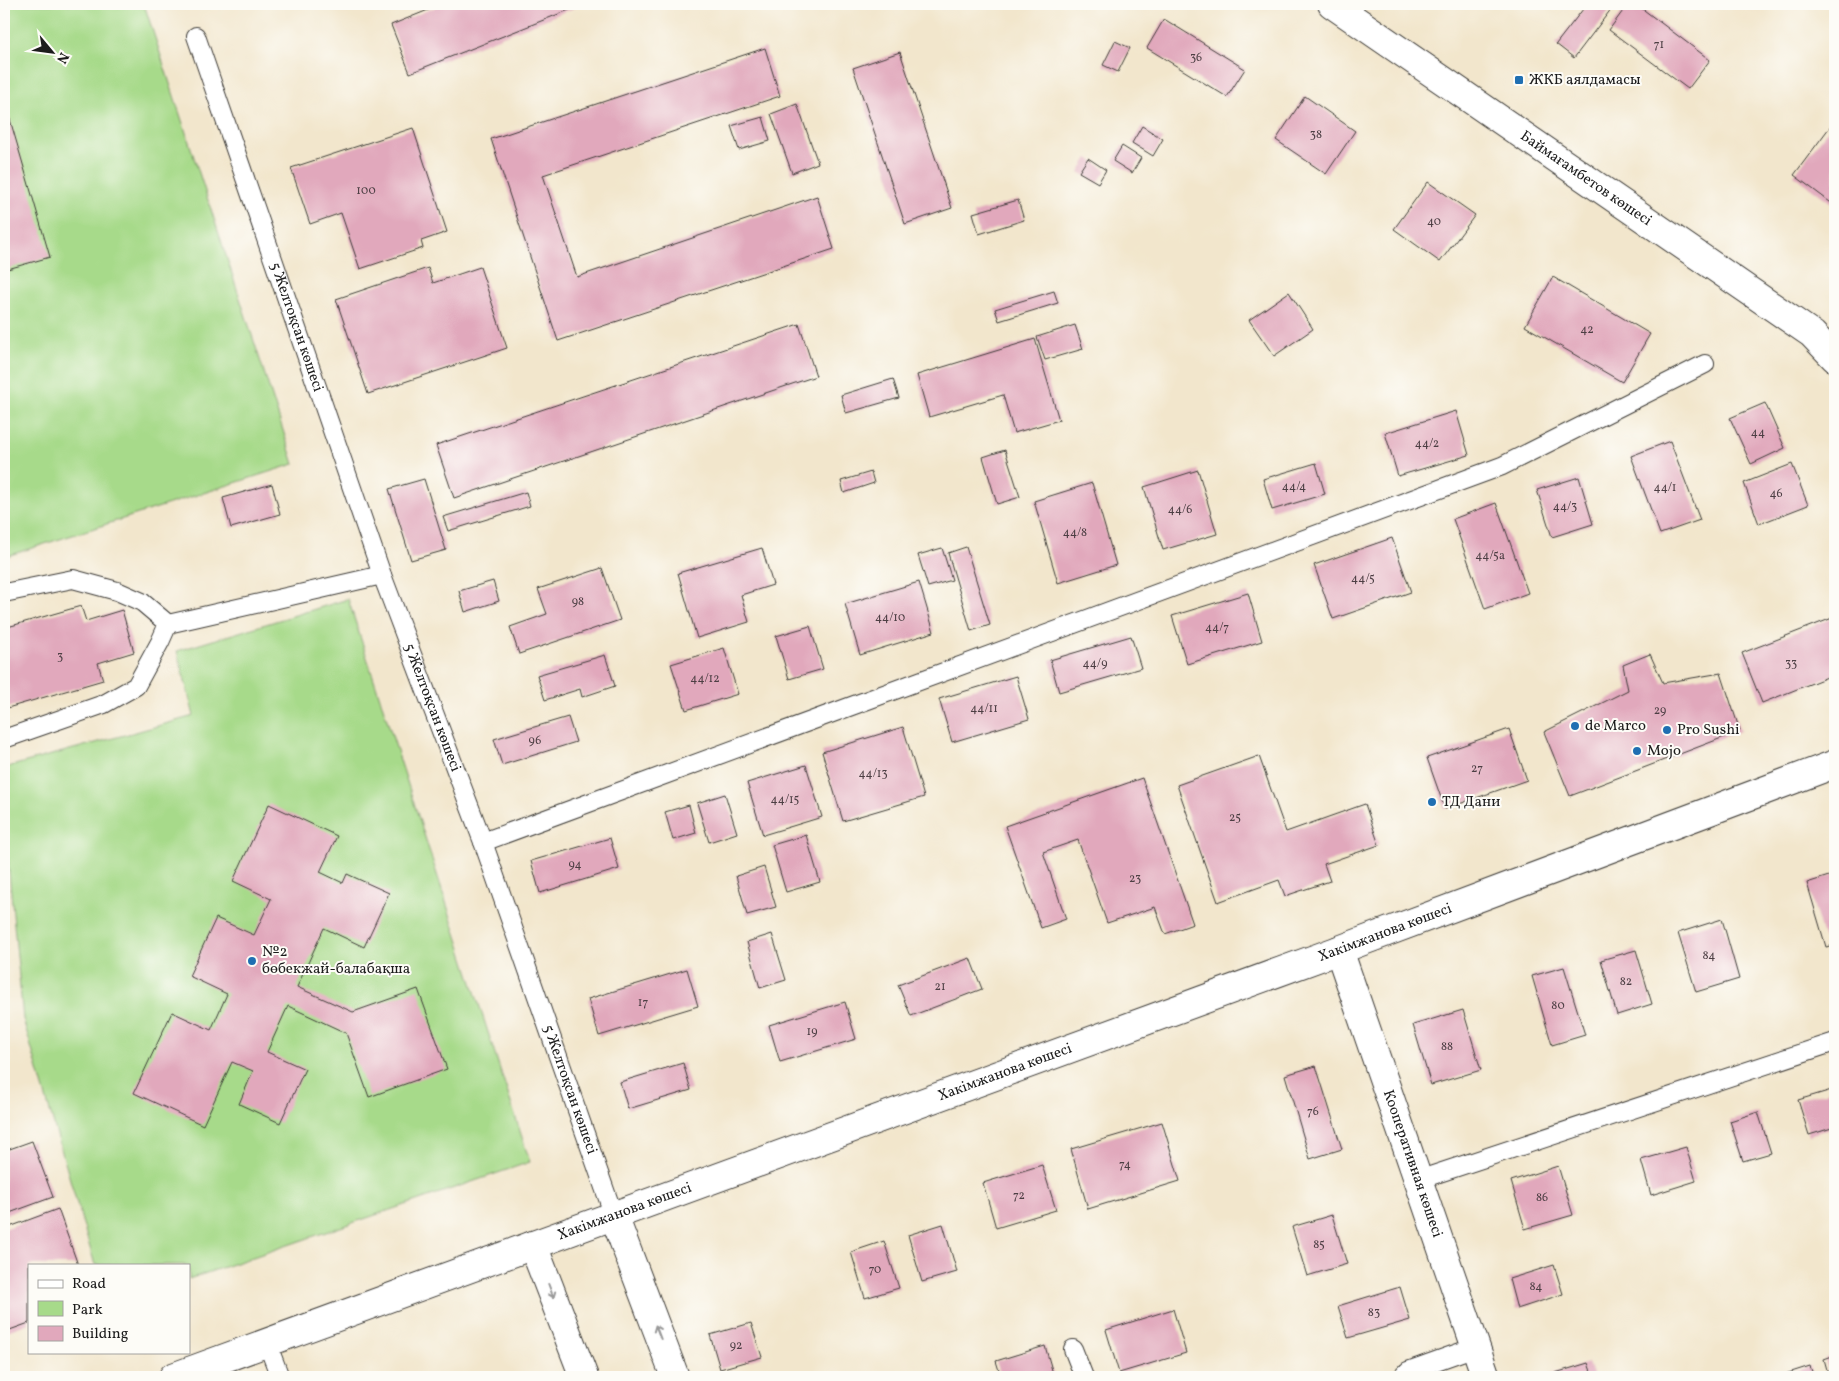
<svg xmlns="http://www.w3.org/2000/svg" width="1839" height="1381" font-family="Vollkorn,serif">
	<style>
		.green { fill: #a7da8a; stroke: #627b53 }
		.building { fill: #e1a8bc }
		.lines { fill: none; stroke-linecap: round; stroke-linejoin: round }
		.lane-casing { stroke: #3c3a36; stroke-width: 20 }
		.street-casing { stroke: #3c3a36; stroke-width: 30 }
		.secondary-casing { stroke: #3c3a36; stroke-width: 30 }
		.lane { stroke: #fff; stroke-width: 18 }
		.street { stroke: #fff; stroke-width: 28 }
		.secondary { stroke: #fff; stroke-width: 28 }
		.oneway { stroke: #999 }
		.poi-dot { fill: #1f6fb2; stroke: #fdfcf7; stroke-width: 2 }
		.labels { text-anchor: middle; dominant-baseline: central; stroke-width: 4; stroke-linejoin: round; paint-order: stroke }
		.number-label { font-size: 12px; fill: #4d3f44 }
		.poi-label { font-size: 15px; fill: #1c1c1c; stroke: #fdfcf7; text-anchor: start }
		.street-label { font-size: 15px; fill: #1c1c1c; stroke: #fdfcf7 }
	</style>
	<rect width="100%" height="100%" fill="#fdfcf7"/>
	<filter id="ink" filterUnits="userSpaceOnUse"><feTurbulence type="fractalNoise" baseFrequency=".02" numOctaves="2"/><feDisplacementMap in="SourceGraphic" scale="10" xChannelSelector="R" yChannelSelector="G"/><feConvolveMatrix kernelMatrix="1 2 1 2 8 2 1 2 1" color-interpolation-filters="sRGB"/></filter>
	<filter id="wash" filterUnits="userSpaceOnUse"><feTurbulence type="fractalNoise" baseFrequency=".0096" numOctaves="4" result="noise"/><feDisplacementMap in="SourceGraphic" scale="20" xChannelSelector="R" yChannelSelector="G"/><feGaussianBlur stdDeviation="1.12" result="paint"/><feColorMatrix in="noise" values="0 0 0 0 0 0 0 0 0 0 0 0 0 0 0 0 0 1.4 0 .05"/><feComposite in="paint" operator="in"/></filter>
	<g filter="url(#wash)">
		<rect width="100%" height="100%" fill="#f2e6cc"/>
		<path class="green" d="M 4,4 L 144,4 L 294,464 L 4,557 Z
			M 348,599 L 530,1162 L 189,1279 L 189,1265 L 95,1265 L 23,1019 L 4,819 L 4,768 L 194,716 L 177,651 Z"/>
		<g id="blocks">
			<path class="building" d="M 443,4 L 584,4 L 410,73 L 391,25 Z
				M 1587,4 L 1615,4 L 1574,58 L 1556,44 Z
				M 1628,4 L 1636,4 L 1710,60 L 1688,89 L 1609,30 Z
				M 1164,19 L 1245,69 L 1227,97 L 1147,48 Z
				M 1115,41 L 1130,48 L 1118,72 L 1103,65 Z
				M 765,48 L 780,96 L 543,175 L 577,277 L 817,196 L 834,249 L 558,341 L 491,139 Z
				M 900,52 L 952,208 L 905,224 L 853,68 Z
				M 1305,96 L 1355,131 L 1326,174 L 1276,140 Z
				M 4,99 L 50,257 L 4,270 Z
				M 797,104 L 818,163 L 792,173 L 771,114 Z
				M 763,117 L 770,141 L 739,150 L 731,126 Z
				M 1835,120 L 1835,204 L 1834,205 L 1794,175 Z
				M 1142,126 L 1163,139 L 1153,156 L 1132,143 Z
				M 413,128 L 447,232 L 421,241 L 423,248 L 360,269 L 341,213 L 310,224 L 291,168 Z
				M 1122,146 L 1141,158 L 1132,173 L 1113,161 Z
				M 1088,158 L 1106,170 L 1098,183 L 1079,172 Z
				M 1428,182 L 1475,215 L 1440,262 L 1394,229 Z
				M 1018,200 L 1024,220 L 979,234 L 973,213 Z
				M 480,267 L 507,348 L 368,394 L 336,299 L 428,268 L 433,283 Z
				M 1553,277 L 1650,334 L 1622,382 L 1525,326 Z
				M 1054,291 L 1058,303 L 999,321 L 995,309 Z
				M 1289,292 L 1313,329 L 1274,356 L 1249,320 Z
				M 799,324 L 816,376 L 454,498 L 436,445 Z
				M 1075,325 L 1083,349 L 1045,360 L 1037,337 Z
				M 1035,339 L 1059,420 L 1014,433 L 1003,395 L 929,417 L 917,375 Z
				M 893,379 L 899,398 L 846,413 L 841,395 Z
				M 1765,403 L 1785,448 L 1751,464 L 1730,418 Z
				M 1456,411 L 1469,455 L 1398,476 L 1385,433 Z
				M 1670,441 L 1700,520 L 1660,534 L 1631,456 Z
				M 1005,450 L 1020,497 L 997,504 L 983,457 Z
				M 1316,463 L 1325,494 L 1272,510 L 1263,479 Z
				M 1792,464 L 1808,505 L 1759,524 L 1744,483 Z
				M 1198,470 L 1217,534 L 1163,550 L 1144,487 Z
				M 871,472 L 874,483 L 844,493 L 841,481 Z
				M 1579,477 L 1593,524 L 1552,537 L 1537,490 Z
				M 424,479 L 446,550 L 411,560 L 389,489 Z
				M 1092,483 L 1116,565 L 1058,583 L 1034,501 Z
				M 272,484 L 280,514 L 231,528 L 223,498 Z
				M 526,492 L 530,506 L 448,531 L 443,517 Z
				M 1496,503 L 1528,593 L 1485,609 L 1453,519 Z
				M 1392,538 L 1411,592 L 1333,619 L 1314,565 Z
				M 966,547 L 990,625 L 971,631 L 948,553 Z
				M 762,548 L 773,585 L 741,595 L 749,622 L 697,638 L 678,573 Z
				M 942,548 L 952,580 L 928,587 L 918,555 Z
				M 602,568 L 620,620 L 519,654 L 510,627 L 547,614 L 538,589 Z
				M 493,581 L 499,601 L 465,612 L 459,591 Z
				M 919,582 L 934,632 L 860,655 L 845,604 Z
				M 1248,593 L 1262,641 L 1187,664 L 1172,616 Z
				M 81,606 L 86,621 L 122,610 L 134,652 L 98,663 L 103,680 L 4,709 L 4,628 Z
				M 1835,617 L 1835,674 L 1762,703 L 1742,653 Z
				M 810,626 L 823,669 L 789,679 L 776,636 Z
				M 1131,636 L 1141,668 L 1059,692 L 1050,660 Z
				M 724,648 L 738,694 L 686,710 L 671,664 Z
				M 1650,654 L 1663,683 L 1721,673 L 1740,731 L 1570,796 L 1544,732 L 1628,690 L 1623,665 Z
				M 605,655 L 615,686 L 582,697 L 580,689 L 545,700 L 537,675 Z
				M 1016,676 L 1029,719 L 952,742 L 939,699 Z
				M 568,717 L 576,742 L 502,765 L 494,739 Z
				M 903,727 L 924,797 L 843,821 L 822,752 Z
				M 1509,729 L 1527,780 L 1445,809 L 1427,758 Z
				M 1259,756 L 1286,832 L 1365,804 L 1379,845 L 1324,864 L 1330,881 L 1285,896 L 1279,880 L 1218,902 L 1177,785 Z
				M 806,765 L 822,817 L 763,835 L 747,783 Z
				M 1142,778 L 1193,924 L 1165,934 L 1155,907 L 1107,923 L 1078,840 L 1043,852 L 1066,919 L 1041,928 L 1005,826 Z
				M 725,794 L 737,833 L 709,842 L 697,803 Z
				M 269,804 L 337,836 L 320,872 L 343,883 L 347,874 L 389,893 L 364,947 L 324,928 L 297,987 L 353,1012 L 418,989 L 447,1069 L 369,1097 L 346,1033 L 288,1006 L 267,1052 L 305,1069 L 280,1123 L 239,1104 L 253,1071 L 232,1062 L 203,1125 L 134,1093 L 172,1012 L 211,1030 L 227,994 L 189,976 L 216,918 L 254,935 L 271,899 L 233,881 Z
				M 689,805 L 696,833 L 673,840 L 665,812 Z
				M 806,835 L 820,882 L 786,892 L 772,845 Z
				M 610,838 L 619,869 L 540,893 L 531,861 Z
				M 764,867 L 776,907 L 747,915 L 736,876 Z
				M 1835,874 L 1835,945 L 1826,947 L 1807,883 Z
				M 1722,919 L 1739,979 L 1696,992 L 1678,933 Z
				M 772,934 L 786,980 L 760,988 L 747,942 Z
				M 1636,950 L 1652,1004 L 1617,1015 L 1601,960 Z
				M 970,958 L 982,989 L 911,1016 L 898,985 Z
				M 1564,967 L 1585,1035 L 1552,1045 L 1532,976 Z
				M 687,969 L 698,1006 L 599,1036 L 588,999 Z
				M 845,1002 L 856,1039 L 780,1062 L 769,1025 Z
				M 1463,1010 L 1481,1070 L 1431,1085 L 1413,1025 Z
				M 683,1063 L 691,1090 L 628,1109 L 620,1082 Z
				M 1316,1066 L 1342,1149 L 1310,1159 L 1285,1075 Z
				M 1835,1089 L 1835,1127 L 1809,1135 L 1798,1100 Z
				M 1758,1112 L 1771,1153 L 1743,1161 L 1730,1121 Z
				M 1162,1122 L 1180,1181 L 1088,1209 L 1071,1149 Z
				M 32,1141 L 53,1197 L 4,1215 L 4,1151 Z
				M 1686,1147 L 1696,1181 L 1651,1195 L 1641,1160 Z
				M 1042,1165 L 1056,1210 L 996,1228 L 983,1183 Z
				M 1558,1166 L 1573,1215 L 1525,1229 L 1511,1181 Z
				M 58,1209 L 78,1265 L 29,1265 L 29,1323 L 7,1331 L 4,1323 L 4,1229 Z
				M 1332,1215 L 1347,1264 L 1307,1276 L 1292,1227 Z
				M 943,1224 L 957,1272 L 922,1282 L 908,1235 Z
				M 884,1241 L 899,1288 L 865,1298 L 851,1252 Z
				M 1554,1265 L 1563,1294 L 1517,1309 L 1509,1279 Z
				M 1400,1287 L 1410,1320 L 1348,1338 L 1338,1306 Z
				M 1173,1309 L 1186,1353 L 1119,1373 L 1106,1330 Z
				M 751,1323 L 762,1357 L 720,1369 L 710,1335 Z
				M 1045,1346 L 1054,1377 L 1001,1377 L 996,1361 Z
				M 1835,1355 L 1835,1377 L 1829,1377 L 1824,1359 Z
				M 1588,1363 L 1593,1377 L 1542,1377 Z
				M 1810,1366 L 1814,1377 L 1779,1377 L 1779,1376 Z"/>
		</g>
	</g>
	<g filter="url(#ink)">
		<use href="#blocks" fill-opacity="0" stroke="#3c3a36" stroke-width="1"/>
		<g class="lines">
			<g class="lane-casing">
				<g id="lane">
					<path id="s1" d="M 196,36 L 382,575 L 483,842 L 614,1216"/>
					<path d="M 4,593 L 73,579 L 117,591 L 142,602 L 168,624"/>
					<path d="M 4,739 L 104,704 L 136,686 L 160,642 L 168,624 L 382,575"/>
					<path d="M 483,842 L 1502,466 L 1705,364"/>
					<path d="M 1418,1180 L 1835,1042"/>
					<path d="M 267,1343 L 280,1377"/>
					<path d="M 1073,1349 L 1084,1377"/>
					<path d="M 1402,1377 L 1408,1371 L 1475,1347"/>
				</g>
			</g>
			<g class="street-casing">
				<g id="street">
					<path id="s2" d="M 1339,950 L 1486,1377"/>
					<path d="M 614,1216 L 675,1377"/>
					<path d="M 533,1245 L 584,1377"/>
				</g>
			</g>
			<g class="secondary-casing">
				<g id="secondary">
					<path id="s3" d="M 1332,4 L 1812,334 L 1835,358"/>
					<path id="s4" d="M 173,1377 L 1339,950 L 1835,764"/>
				</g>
			</g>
			<use href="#lane" class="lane"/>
			<use href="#street" class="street"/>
			<use href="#secondary" class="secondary"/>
		</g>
		<defs><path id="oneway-shaft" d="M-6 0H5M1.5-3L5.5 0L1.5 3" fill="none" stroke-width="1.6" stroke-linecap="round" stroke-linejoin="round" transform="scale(1.25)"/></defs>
		<g class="oneway">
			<use href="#oneway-shaft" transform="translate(551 1291) rotate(69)"/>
			<use href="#oneway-shaft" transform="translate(658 1332) rotate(-111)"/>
		</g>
	</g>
	<g class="poi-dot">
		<rect x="1514" y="75" width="10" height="10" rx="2.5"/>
		<circle cx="1575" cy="726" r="5"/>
		<circle cx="1667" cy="730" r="5"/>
		<circle cx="1637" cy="751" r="5"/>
		<circle cx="1432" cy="802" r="5"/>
		<circle cx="252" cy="961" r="5"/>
	</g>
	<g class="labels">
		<g class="number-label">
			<text x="1659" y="45">71</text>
			<text x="1196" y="58">36</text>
			<text x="1316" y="135">38</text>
			<text x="366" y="191">100</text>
			<text x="1434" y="222">40</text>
			<text x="1587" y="330">42</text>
			<text x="1758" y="433">44</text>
			<text x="1427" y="444">44/2</text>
			<text x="1294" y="487">44/4</text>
			<text x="1665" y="488">44/1</text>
			<text x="1776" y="494">46</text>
			<text x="1565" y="507">44/3</text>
			<text x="1180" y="510">44/6</text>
			<text x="1075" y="533">44/8</text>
			<text x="1490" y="556">44/5а</text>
			<text x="1363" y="579">44/5</text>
			<text x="578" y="602">98</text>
			<text x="890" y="618">44/10</text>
			<text x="1217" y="628">44/7</text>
			<text x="60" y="657">3</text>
			<text x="1095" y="664">44/9</text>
			<text x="1791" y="664">33</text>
			<text x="705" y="679">44/12</text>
			<text x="984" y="709">44/11</text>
			<text x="1660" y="711">29</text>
			<text x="535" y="741">96</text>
			<text x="1477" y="769">27</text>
			<text x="873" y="774">44/13</text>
			<text x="785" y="800">44/15</text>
			<text x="1235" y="818">25</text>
			<text x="575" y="865">94</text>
			<text x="1135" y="879">23</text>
			<text x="1709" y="956">84</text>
			<text x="1626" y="982">82</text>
			<text x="940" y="987">21</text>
			<text x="643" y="1003">17</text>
			<text x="1558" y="1006">80</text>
			<text x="812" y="1032">19</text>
			<text x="1447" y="1047">88</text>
			<text x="1313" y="1112">76</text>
			<text x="1125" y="1165">74</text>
			<text x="1019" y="1196">72</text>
			<text x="1542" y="1198">86</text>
			<text x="1319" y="1245">85</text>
			<text x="875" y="1270">70</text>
			<text x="1536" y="1287">84</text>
			<text x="1374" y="1313">83</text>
			<text x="736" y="1346">92</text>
		</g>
		<g class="poi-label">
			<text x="1529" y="80">ЖКБ аялдамасы</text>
			<text x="1585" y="726">de Marco</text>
			<text x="1677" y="730">Pro Sushi</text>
			<text x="1647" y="751">Mojo</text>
			<text x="1442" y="802">ТД Дани</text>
			<text x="262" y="952">№2<tspan x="262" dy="17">бөбекжай-балабақша</tspan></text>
		</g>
		<g class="street-label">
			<text stroke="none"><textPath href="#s3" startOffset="308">Баймағамбетов көшесі</textPath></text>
			<text stroke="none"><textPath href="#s1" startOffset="308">5 Желтоқсан көшесі</textPath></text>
			<text stroke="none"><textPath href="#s1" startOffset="712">5 Желтоқсан көшесі</textPath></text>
			<text stroke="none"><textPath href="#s4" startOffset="1291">Хакімжанова көшесі</textPath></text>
			<text stroke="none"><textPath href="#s4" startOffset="886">Хакімжанова көшесі</textPath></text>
			<text stroke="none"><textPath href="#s1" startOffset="1118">5 Желтоқсан көшесі</textPath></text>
			<text stroke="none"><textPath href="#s2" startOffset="226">Кооперативная көшесі</textPath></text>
			<text stroke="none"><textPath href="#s4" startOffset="481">Хакімжанова көшесі</textPath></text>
		</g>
	</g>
	<rect width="1839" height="1381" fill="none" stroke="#fdfcf7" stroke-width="20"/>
	<rect x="28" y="1264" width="162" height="90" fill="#fdfcf7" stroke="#a3a29f"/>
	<rect x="38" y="1280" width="25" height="8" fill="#ffffff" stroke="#a3a29f"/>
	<text x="72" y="1288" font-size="15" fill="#1c1c1c">Road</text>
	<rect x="38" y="1301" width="25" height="15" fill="#a7da8a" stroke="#a3a29f"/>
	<text x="72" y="1314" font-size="15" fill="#1c1c1c">Park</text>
	<rect x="38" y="1326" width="25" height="15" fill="#e1a8bc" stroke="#a3a29f"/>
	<text x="72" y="1338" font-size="15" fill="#1c1c1c">Building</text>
	<g transform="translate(52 52) rotate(119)" stroke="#fdfcf7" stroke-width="4" paint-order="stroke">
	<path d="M0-4L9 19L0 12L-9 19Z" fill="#1c1c1c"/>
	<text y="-8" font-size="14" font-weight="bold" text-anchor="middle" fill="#1c1c1c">N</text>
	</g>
</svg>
